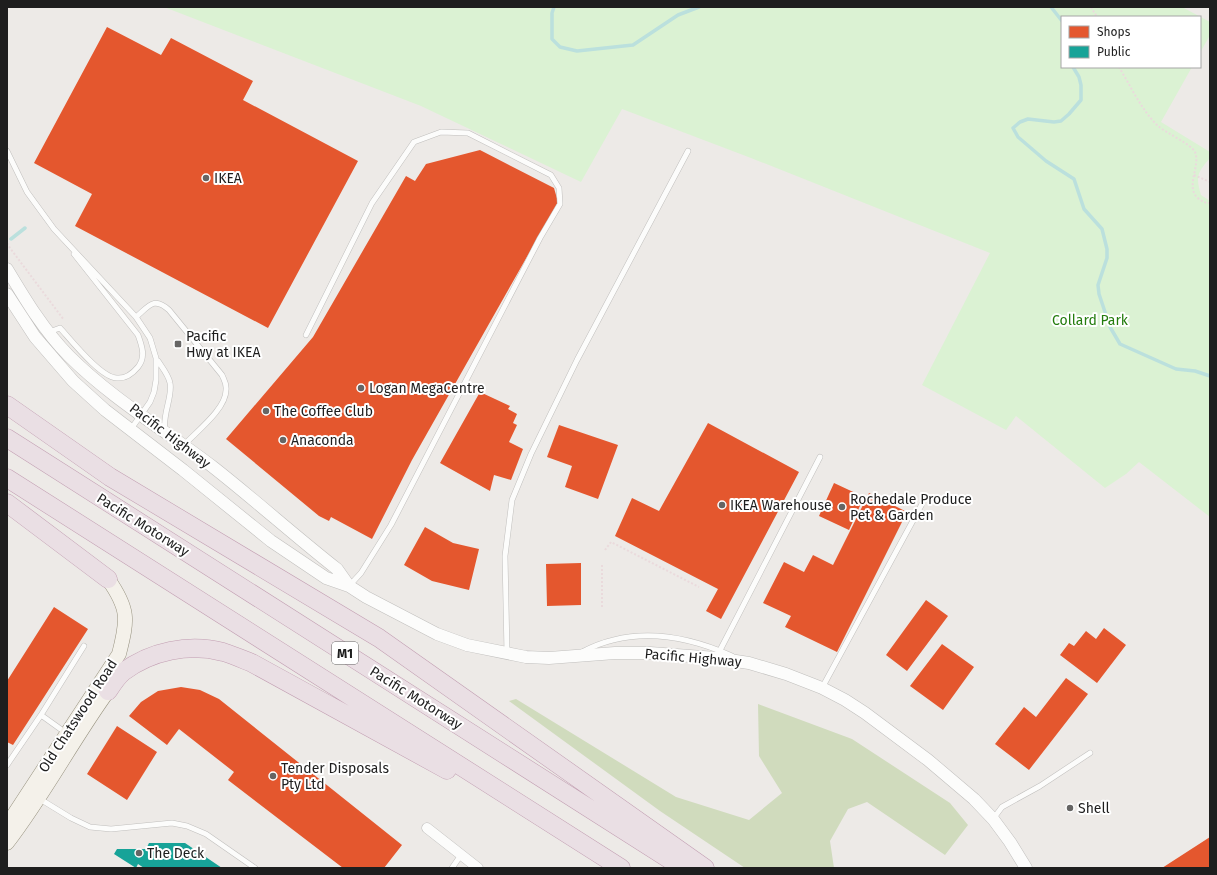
<svg xmlns="http://www.w3.org/2000/svg" width="1217" height="875" viewBox="0 0 1217 875" font-family="'Fira Sans',sans-serif">
<rect width="100%" height="100%" fill="#edeae7"/>
<!-- forest -->
<path fill="#d0dbbd" d="M516 699 676 797 749 820 782 793 759 756 758 704 852 739 950 803 968 825 945 855 867 802 848 809 830 841 834 868H745L660 811 509 701Z"/>
<!-- park -->
<path fill="#dbf2d3" d="M164 7H1182L1210 22V35L1200 53V17H1062V67H1192L1161 122 1210 152V158C1198 172 1195 176 1201 195L1210 201V517L1139 462 1126 474 1105 488 1016 416 1006 430 922 385 990 253 751 158 622 109 581 182 421 106Z"/>
<!-- shops -->
<path fill="#e4572e" d="M107 27 161 55 171 38 253 81 243 100 358 161 268 328 75 226 92 194 34 163Z
M480 150 554 188 558 202 412 460 372 539 331 517 329 521 319 516 226 439 313 337 406 176 415 181 426 164Z
M480 392 510 406 508 409 517 414 513 423 517 425 509 442 523 449 511 480 494 475 490 491 440 463Z
M708 423 799 472 721 619 706 611 718 589 615 536 632 498 659 511Z
M559 425 618 445 598 499 565 487 572 466 547 457Z
M834 483 864 497 849 530 819 516Z
M869 493 907 512 837 652 785 627 791 616 763 603 784 562 804 572 813 555 833 565Z
M425 527 453 543 479 549 469 590 432 581 404 565Z
M581 563V605L547 606 546 564Z
M926 600 948 616 907 671 886 655Z
M54 607 88 629 13 745 7 742V681Z
M1104 628 1126 645 1097 683 1060 655 1069 643 1074 646 1086 631 1096 639Z
M942 644 974 667 943 710 910 686Z
M1066 678 1088 694 1029 770 995 744 1024 707 1036 717Z
M181 687 200 690 219 699 402 845 384 868H343L228 780 234 772 179 729 167 745 129 716 141 702 158 691Z
M117 726 157 752 127 800 87 774Z
M1210 837V868H1162Z"/>
<!-- public -->
<path fill="#17a398" d="M149 843H185L222 868H144L138 864 136 868 114 854 117 849H146Z"/>
<g fill="none" stroke-linecap="round" stroke-linejoin="round">
<!-- stream -->
<path stroke="#bbe0dd" stroke-width="3.5" d="M554 7 552 13V39L560 47 577 51 633 45 678 15 699 7
M1051 7 1062 21
M1073 67 1079 77 1081 85V100L1069 114 1061 121 1054 122 1028 119 1020 122 1013 128 1018 137 1046 161 1074 179 1084 209 1102 229 1107 249V258L1098 285 1099 294 1110 327 1120 344 1176 369 1195 371 1210 376
M11 239 25 228"/>
<defs>
<path id="service" d="M7 151 27 192 54 229 136 317 150 338 156 358V380L154 392 150 402 131 429
M136 317C149 306 154 296 169 310L222 375C224 380 227 384 226 390 226 409 197 431 184 445
M49 332 60 328C71 340 101 378 117 378 126 379 133 373 138 367 146 357 142 346 138 335L74 254
M306 335 372 203 414 142 441 132 468 133 551 175 559 188 560 204 540 238 391 525 361 573 349 586
M158 361C162 367 169 376 170 383 173 396 162 415 165 431
M582 652C631 626 683 634 732 656
M507 653 505 556 512 500 531 454 577 360 688 151
M716 658 820 457
M822 688 922 504
M41 715 66 733
M7 765 41 715 84 646
M40 799 71 818 90 827 111 829 172 823 187 826 206 834 255 868
M993 819 1002 807 1040 786 1090 753
M452 868 461 855"/>
<path id="minor" d="M427 828 478 868"/>
<path id="tertiary" d="M7 269C25 299 44 331 69 356 111 398 166 431 213 467 255 500 295 536 337 569L349 586
M7 294 35 337 73 381 105 410 183 470 271 541 326 578 349 586 366 597 437 634 467 645 526 657 549 658 615 653H650L716 658 749 663 786 674 822 688 845 700 865 713 928 760 974 799 993 819 1010 842 1026 868"/>
<path id="secondary" d="M7 825 119 654C128 619 129 609 108 579
M7 843C44 795 72 741 108 691"/>
<path id="motorway" d="M7 405 110 477 379 638 705 868
M7 438 683 868
M7 478 621 868
M7 503 108 579
M108 691C112 685 117 677 123 672 151 651 189 643 223 652 233 655 242 659 252 663L447 770"/>
</defs>
<!-- service casing -->
<use href="#service" stroke="#c0bfbd" stroke-width="6"/>
<!-- minor casing -->
<use href="#minor" stroke="#c0bfbd" stroke-width="11"/>
<!-- tertiary casing -->
<use href="#tertiary" stroke="#c0bfbd" stroke-width="13"/>
<!-- secondary casing -->
<use href="#secondary" stroke="#97927f" stroke-width="15"/>
<!-- motorway casing -->
<use href="#motorway" stroke="#c29eb2" stroke-width="19"/>
<!-- path -->
<path stroke="#eadadc" stroke-width="2" stroke-dasharray="2 2" stroke-linecap="butt" d="M1091 7 1097 17
M1119 67C1130 85 1142 111 1158 126 1166 133 1191 144 1195 152 1201 166 1184 188 1199 199 1203 202 1205 203 1210 203
M1194 175 1210 182
M7 243 10 248 64 320
M605 550 611 542 699 587
M602 607V564"/>
<!-- service -->
<use href="#service" stroke="#fcfcfb" stroke-width="5"/>
<!-- minor -->
<use href="#minor" stroke="#fcfcfb" stroke-width="10"/>
<!-- tertiary -->
<use href="#tertiary" stroke="#fcfcfb" stroke-width="12"/>
<!-- secondary -->
<use href="#secondary" stroke="#f4f1ea" stroke-width="14"/>
<!-- motorway -->
<use href="#motorway" stroke="#eadfe4" stroke-width="18"/>
</g>
<!-- markers -->
<g fill="#666564" stroke="#fff" stroke-width="1.5">
<circle cx="206" cy="178" r="4"/>
<rect x="174" y="340" width="8" height="8" rx="2"/>
<circle cx="361" cy="388" r="4"/>
<circle cx="266" cy="411" r="4"/>
<circle cx="283" cy="440" r="4"/>
<circle cx="722" cy="505" r="4"/>
<circle cx="842" cy="507" r="4"/>
<circle cx="273" cy="776" r="4"/>
<circle cx="1070" cy="808" r="4"/>
<circle cx="139" cy="853" r="4"/>
</g>
<g text-anchor="middle" dominant-baseline="central" stroke-width="4" stroke-linejoin="round" paint-order="stroke">
<!-- shield labels -->
<rect fill="#fff" stroke="#626262" stroke-width="1" x="332" y="642" width="26" height="22" rx="3"/>
<g font-size="13" font-weight="bold" fill="#1e1e1e">
<text x="345" y="653">M1</text>
</g>
<!-- poi labels -->
<g font-size="14" fill="#1e1e1e" stroke="#fff" text-anchor="start">
<text x="214" y="178">IKEA</text>
<text x="186" y="336">Pacific<tspan x="186" dy="16">Hwy at IKEA</tspan></text>
<text x="369" y="388">Logan MegaCentre</text>
<text x="274" y="411">The Coffee Club</text>
<text x="291" y="440">Anaconda</text>
<text x="850" y="499">Rochedale Produce<tspan x="850" dy="16">Pet &amp; Garden</tspan></text>
<text x="730" y="505">IKEA Warehouse</text>
<text x="281" y="768">Tender Disposals<tspan x="281" dy="16">Pty Ltd</tspan></text>
<text x="1078" y="808">Shell</text>
<text x="147" y="853">The Deck</text>
</g>
<!-- park labels -->
<g font-size="14" fill="#237c0d" stroke="#fff">
<text x="1090" y="320">Collard Park</text>
</g>
<!-- street labels -->
<g font-size="14" fill="#1e1e1e" stroke="#fff">
<text transform="translate(170 436) rotate(37)">Pacific Highway</text>
<text transform="translate(143 525) rotate(32)">Pacific Motorway</text>
<text transform="translate(693 658) rotate(5)">Pacific Highway</text>
<text transform="translate(416 698) rotate(32)">Pacific Motorway</text>
<text transform="translate(78 716) rotate(-57)">Old Chatswood Road</text>
</g>
</g>
<!-- border -->
<rect width="1217" height="875" fill="none" stroke="#1e1e1e" stroke-width="16"/>
<!-- legend -->
<rect x="1061" y="16" width="140" height="52" fill="#ffffff" stroke="#a5a5a5"/>
<rect x="1069" y="26" width="20" height="12" fill="#e4572e" stroke="#a5a5a5"/>
<text x="1097" y="36" font-size="12" fill="#1e1e1e">Shops</text>
<rect x="1069" y="46" width="20" height="12" fill="#17a398" stroke="#a5a5a5"/>
<text x="1097" y="56" font-size="12" fill="#1e1e1e">Public</text>
</svg>
